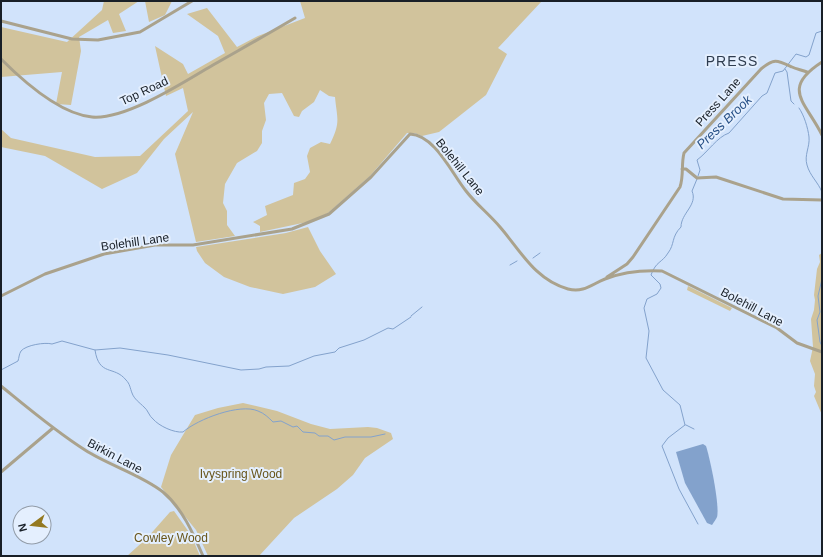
<svg xmlns="http://www.w3.org/2000/svg" width="823" height="557" viewBox="0 0 823 557" font-family="Arial,sans-serif">
<rect width="100%" height="100%" fill="#d1e3fb"/>
<!-- green -->
<path fill="#d1c39c" d="M104 1H139L119 14 126 31 113 33 108 20 79 37 81 51 71 105 56 104 62 72 1 77V27L67 42 102 10Z
M145 1H172L165 15 149 22Z
M300 1H542L498 48 507 54 486 95 439 132 422 136 415 133H407L370 176 328 213 312 221 260 232V226L253 222 267 215 265 206 293 195 294 183 305 179 310 172 307 156 310 148 321 142 330 144C341 122 337 119 335 97L329 96 320 90 314 102 302 111 299 117 294 116 282 93 269 94 264 103 266 120 262 131V143L257 151 237 163 225 184 223 203 227 211V225L235 236 196 242 175 154 193 112 164 139 137 173 102 189 45 156 1 147V129L11 138 95 157 140 156 188 111 183 88 166 96 155 46 183 64 188 74 225 53 218 36 187 14 207 8 237 47 258 36 305 18Z
M308 227 320 251 336 274 315 287 283 294 250 287 224 277 205 263 197 251 196 247 286 233Z
M822 253V415L814 396 816 392 814 386 815 374 810 361 813 347 811 319 814 310 815 300 814 295 817 269 820 262 819 255Z
M688 286 732 308 730 311 687 290Z
M243 403 277 411 311 424 330 429 368 427 377 428 391 433 393 439 365 458 353 475 337 489 294 518 259 556H208L196 530 161 487 171 455 195 415 218 408Z
M174 511 191 535 200 556H127L147 538 170 512Z"/>
<!-- water -->
<path fill="#83a2cc" d="M703 444 706 446C710 458 720 506 717 517 716 519 714 522 712 525L707 523 685 483 676 452Z"/>
<g fill="none" stroke-linecap="round" stroke-linejoin="round">
<!-- stream -->
<path stroke="#83a2cc" stroke-width="1" d="M785 69 787 72 791 101 794 104
M799 108C804 115 808 128 809 137 810 147 804 155 807 165 810 176 818 182 822 192
M698 176 700 170 697 160C708 152 717 137 729 133L762 96 767 93 775 73 783 71 796 54 806 57 809 55 816 33 822 31
M533 258 540 253
M510 265 517 261
M822 272V275
M822 279 818 296 820 312 817 320 820 342 822 346
M411 316 422 307
M95 350C99 377 114 365 126 380 130 384 130 388 132 393 134 399 140 403 144 407 148 410 149 416 153 419 159 426 174 433 183 432 198 419 240 403 258 411 264 413 269 418 273 422L281 421 293 427 297 426 303 432 315 433 319 436H328L334 440 345 437H371L385 434
M1 370 18 361C19 358 19 354 21 351 26 345 45 342 52 344L62 341 95 350 120 348 168 355 241 370 259 369 266 367 289 366 314 356 335 352 339 348 364 340 388 328 393 329 411 317
M685 425 680 405 663 390 646 358 649 331 644 308 647 299 657 294 661 288 660 284 651 275C656 261 662 263 668 253 675 244 671 237 681 227 681 213 698 205 692 191L697 179
M685 425 668 438 662 446 679 489 698 524
M686 425 694 429"/>
<!-- minor -->
<path stroke="#aaa28c" stroke-width="3" d="M1 21 72 39 98 40 140 32 192 1
M1 59C23 81 60 114 92 117 126 120 184 82 213 65 241 49 268 34 295 18
M822 62C780 89 806 102 822 135
M682 169H686L697 178 716 177 783 199 822 200
M607 277 627 264 633 257 680 187C684 175 681 165 684 153L761 69C774 58 777 60 792 67 796 69 802 70 807 72
M1 296 45 274 104 254 155 245H193L292 229 329 214 371 177 410 134C435 135 452 174 466 191 476 204 489 214 500 227 520 250 535 280 568 289 584 293 592 284 605 279 623 272 643 270 662 271L777 328 797 343 822 352
M1 386C28 408 55 431 85 450 108 465 142 475 163 492 182 508 193 533 203 556
M1 472 53 428"/>
</g>
<g text-anchor="middle" dominant-baseline="central" stroke-width="4" stroke-linejoin="round" paint-order="stroke">
<!-- street labels -->
<g font-size="12" fill="#181f27" stroke="#e4effe">
<text transform="translate(144 91) rotate(-25)">Top Road</text>
<text transform="translate(718 102) rotate(-48)">Press Lane</text>
<text transform="translate(460 167) rotate(51)">Bolehill Lane</text>
<text transform="translate(135 242) rotate(-8)">Bolehill Lane</text>
<text transform="translate(752 307) rotate(28)">Bolehill Lane</text>
<text transform="translate(115 456) rotate(28)">Birkin Lane</text>
</g>
<!-- park labels -->
<g font-size="12" fill="#68551a" stroke="#e4effe">
<text x="241" y="474">Ivyspring Wood</text>
<text x="171" y="538">Cowley Wood</text>
</g>
<!-- water labels -->
<g font-size="13" font-style="italic" fill="#275086" stroke="#e4effe">
<text transform="translate(724 122) rotate(-44)">Press Brook</text>
</g>
<!-- quarter labels -->
<g font-size="14" letter-spacing="1" fill="#2e3c4f" stroke="#e4effe">
<text x="732" y="61">PRESS</text>
</g>
</g>
<!-- border -->
<rect width="823" height="557" fill="none" stroke="#181f27" stroke-width="4"/>
<!-- north arrow -->
<g transform="translate(32 525) rotate(255)"><circle r="19" fill="#e4effe" stroke="#929ca8"/>
<path d="M0-3L7 15L0 10L-7 15Z" fill="#947920"/>
<text y="-6" font-size="11" font-weight="bold" text-anchor="middle" fill="#181f27">N</text>
</g>
</svg>
